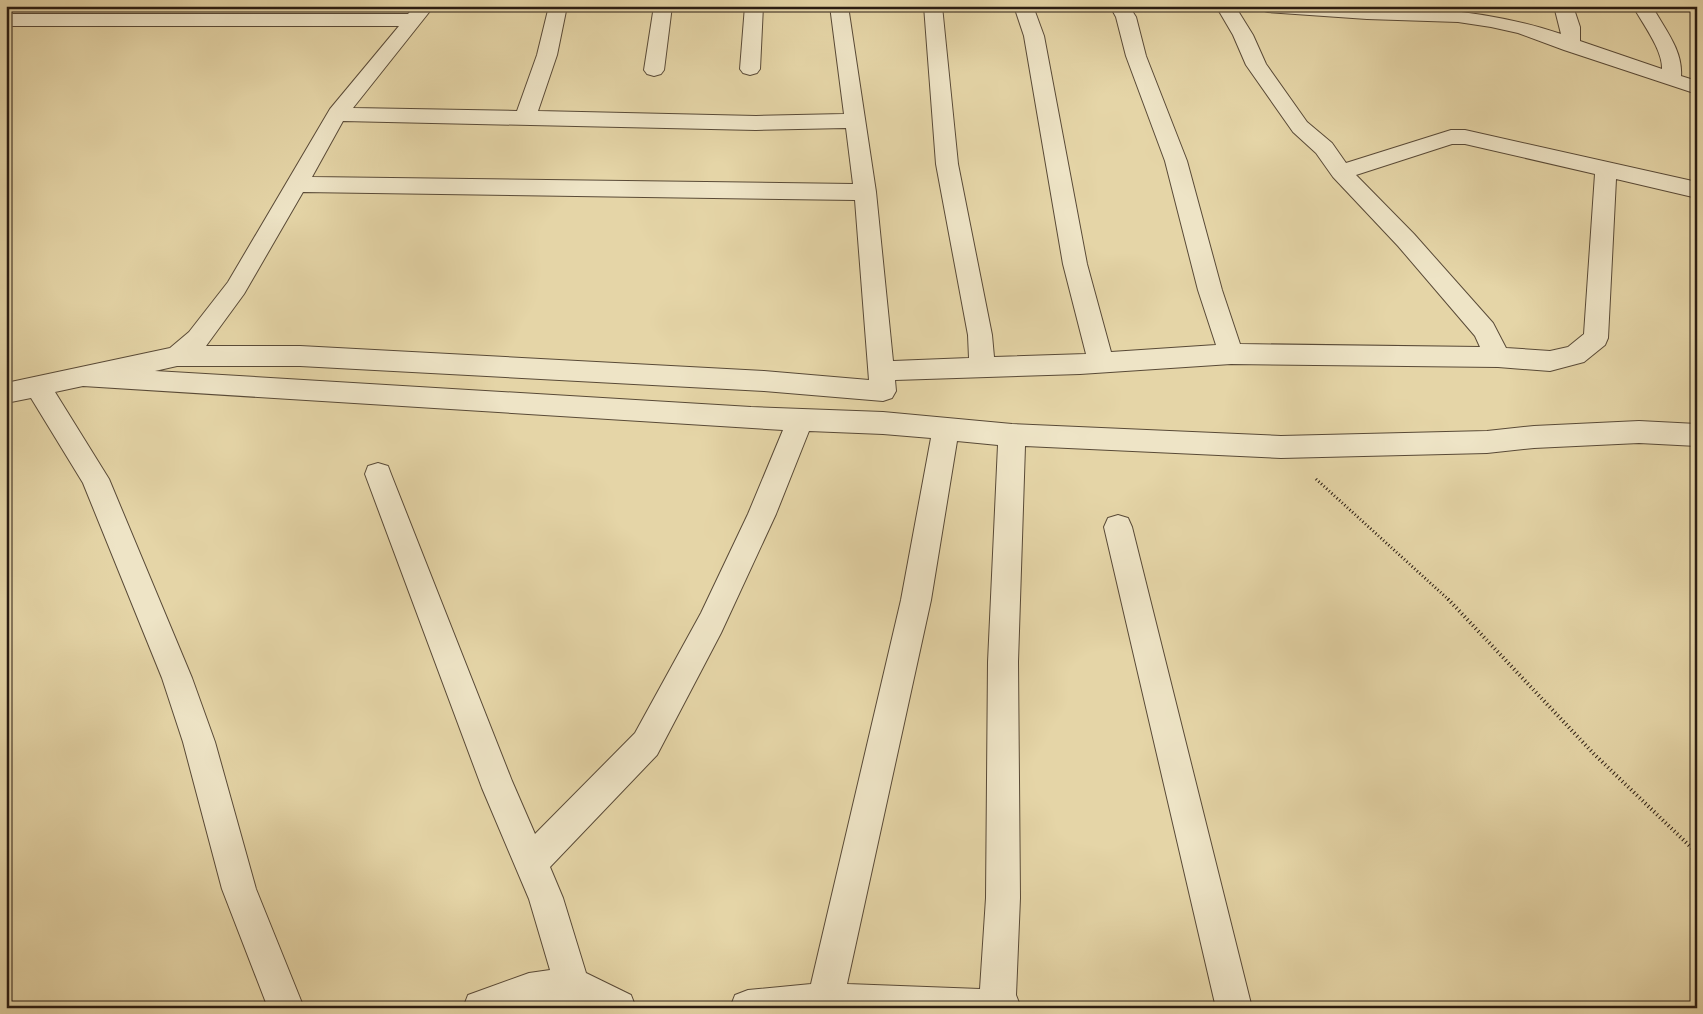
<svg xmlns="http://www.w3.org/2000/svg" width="1703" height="1014" viewBox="0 0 1703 1014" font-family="'IM FELL French Canon',serif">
<rect width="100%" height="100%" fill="#e5d5a7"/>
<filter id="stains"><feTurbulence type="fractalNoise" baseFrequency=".004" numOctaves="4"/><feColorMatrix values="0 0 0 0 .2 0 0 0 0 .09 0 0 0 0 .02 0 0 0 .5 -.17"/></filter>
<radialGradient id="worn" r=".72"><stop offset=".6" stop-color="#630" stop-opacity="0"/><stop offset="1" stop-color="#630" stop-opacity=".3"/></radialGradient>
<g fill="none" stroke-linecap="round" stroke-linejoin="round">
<defs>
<path id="minor" d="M415 6H434L353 108 517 111 537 55 549 6H567L557 55 538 111 756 116 844 114 830 6H848L876 192 893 361 969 358 968 335 936 164 924 6H942L958 164 992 335 994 357 1086 354 1063 264 1024 36 1014 6H1033L1044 36 1087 264 1111 352 1216 345 1198 290 1165 161 1126 56 1116 17 1110 6H1129L1136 17 1146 56 1187 161 1222 290 1240 344 1480 347 1475 336 1398 246 1333 177 1316 153 1293 132 1246 65 1233 35 1216 6H1235L1253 35 1266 64 1307 122 1332 143 1346 163 1451 130H1465L1697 182V198L1616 179 1608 338 1605 345 1584 362 1550 371 1498 367 1231 364 1080 374 895 380 896 391 892 398 883 401 764 391 300 366H177L155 371 751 407 883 412 1012 424 1281 436 1487 431 1534 426 1639 421 1697 424V446L1639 443 1534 448 1487 453 1281 458 1025 446 1018 662 1020 898 1016 995 1021 1008H730L735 995 748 990 811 984 901 600 931 438 883 434 809 431 776 514 721 633 657 755 550 867 563 898 586 973 631 995 636 1008H579L570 1003 537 1008H463L468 995 529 973 550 970 529 899 482 788 365 474 368 466 378 463 388 466 391 474 512 781 535 834 635 733 701 613 748 514 783 430 83 386 55 392 109 479 192 678 215 742 256 889 304 1008H268L222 889 183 742 162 678 83 483 31 398 6 403V383L170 348 189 332 228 282 330 109 399 26H6V14H408ZM343 121 756 130 846 128 853 184 312 177ZM1452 144H1465L1595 174 1584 334 1568 347 1550 351 1506 348 1493 323 1414 234 1356 175ZM303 192 855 200 869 380 764 371 300 346H206L244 294ZM957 441 998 445 988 662 986 898 980 989 847 984 931 600Z
M654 6H672L664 70 661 74 654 76 647 74 644 70Z
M745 6H763L760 69 757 73 750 75 743 73 740 69Z
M1259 6C1361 6 1463 1 1561 34L1554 6H1573L1580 27V41L1662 69C1663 50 1642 23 1633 6H1652C1664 28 1683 50 1681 76L1697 81V94L1564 50 1518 33 1491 27 1458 22 1367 19 1268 12 1261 10Z
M1118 515 1128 518 1132 527 1252 1008H1216L1104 527 1108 518Z"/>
</defs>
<!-- minor casing -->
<use href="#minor" stroke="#594a37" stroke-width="2"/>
<!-- path-far1 -->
<path stroke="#2a1c12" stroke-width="3" stroke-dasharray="1 2.5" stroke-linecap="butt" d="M1316 479 1449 600"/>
<!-- path -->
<path stroke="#2a1c12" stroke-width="4" stroke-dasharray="1 3" stroke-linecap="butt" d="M1448 599 1594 754 1697 853"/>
<!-- minor -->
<use href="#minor" fill="#eee4c6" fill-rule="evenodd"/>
</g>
<!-- margin -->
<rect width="1703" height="1014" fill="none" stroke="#e5d5a7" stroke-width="25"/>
<rect x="8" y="8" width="1688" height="999" fill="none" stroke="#2a1c12" stroke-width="2.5"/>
<rect x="12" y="12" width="1678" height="989" fill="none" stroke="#2a1c12"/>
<rect width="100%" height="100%" filter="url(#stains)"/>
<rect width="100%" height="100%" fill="url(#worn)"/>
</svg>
